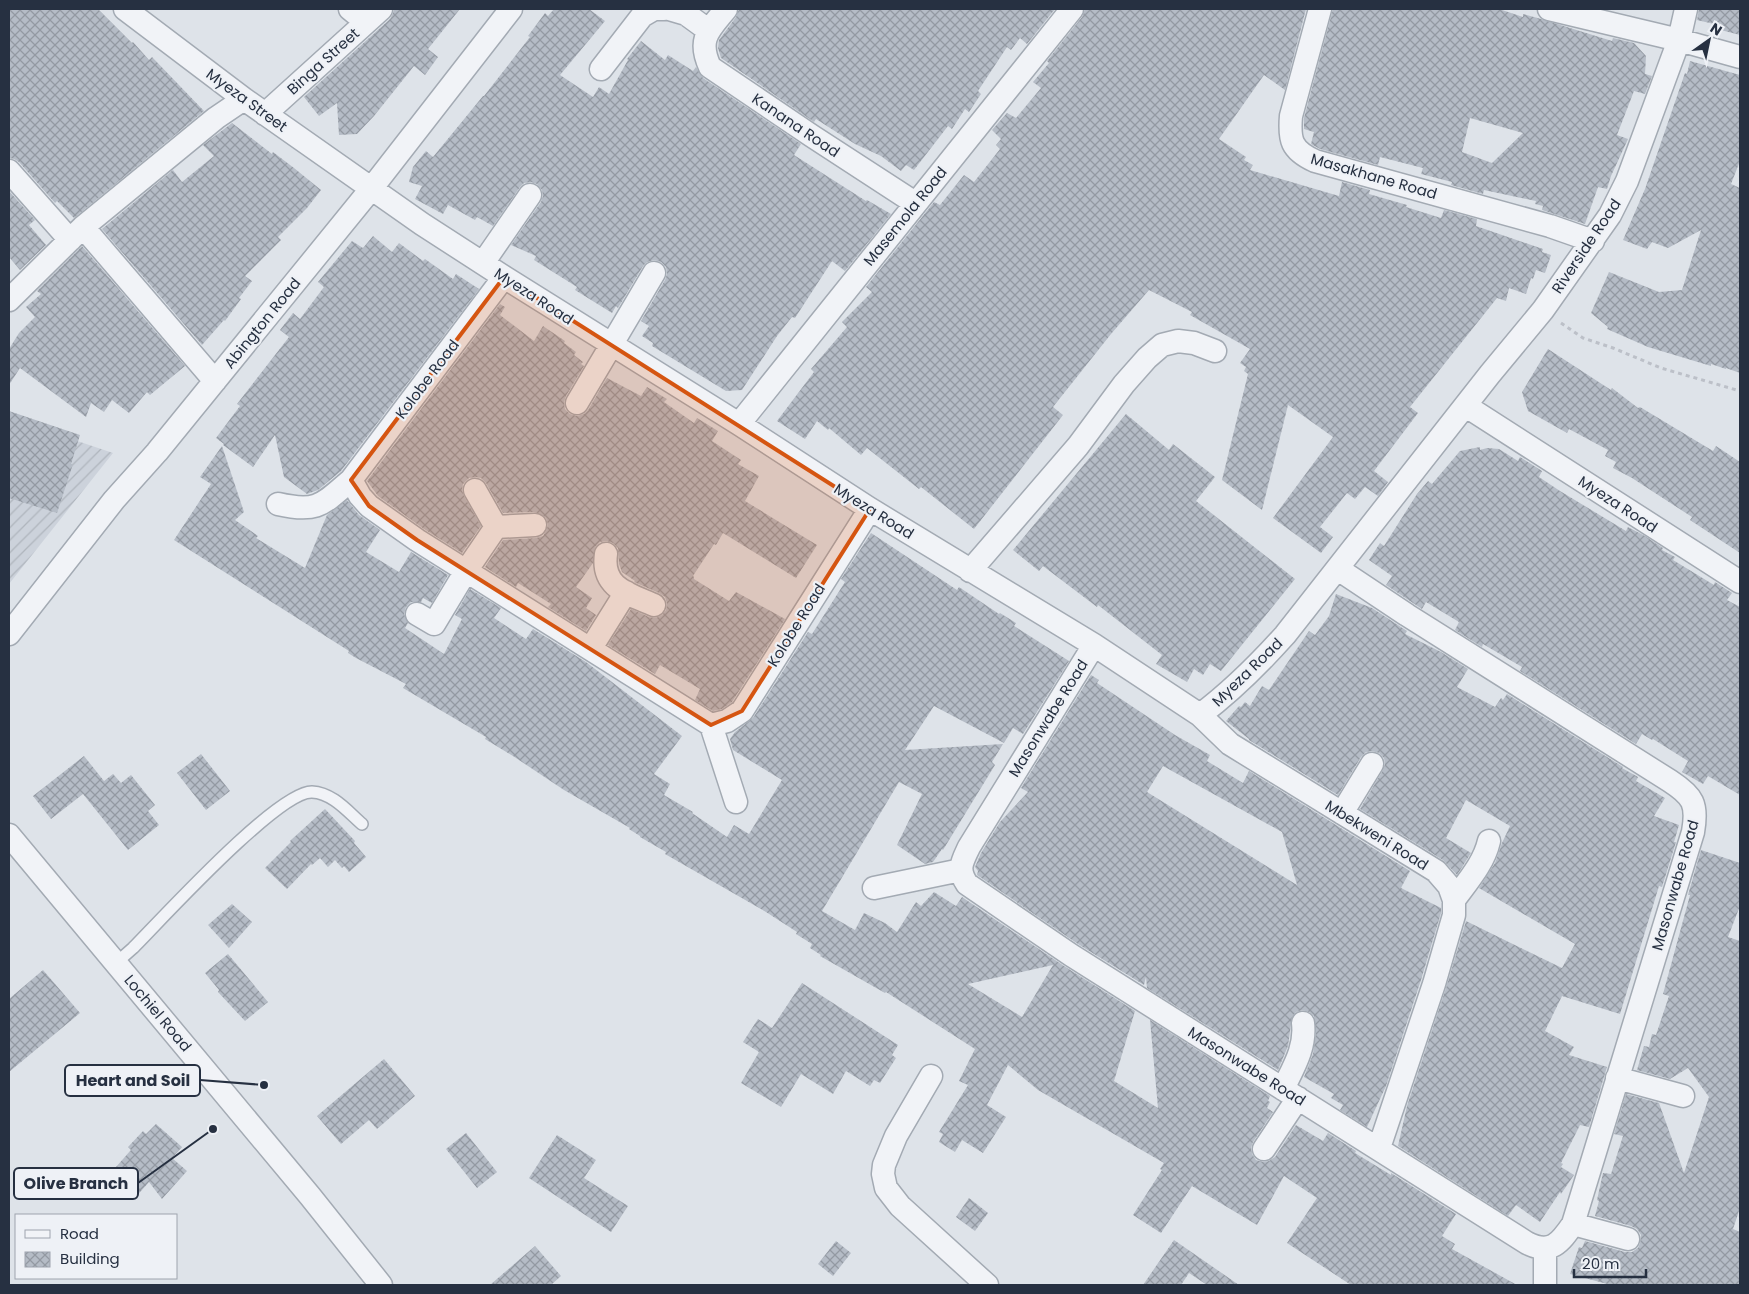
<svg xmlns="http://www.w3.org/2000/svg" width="1749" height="1294" viewBox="0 0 1749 1294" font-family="Poppins,sans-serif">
<defs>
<pattern id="industrial-furrows" width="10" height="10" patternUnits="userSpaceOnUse" patternTransform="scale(1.25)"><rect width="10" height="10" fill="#ccd2db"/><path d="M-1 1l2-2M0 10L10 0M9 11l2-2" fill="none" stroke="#afb5bd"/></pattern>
<pattern id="building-cross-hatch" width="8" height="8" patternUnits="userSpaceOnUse" patternTransform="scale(1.25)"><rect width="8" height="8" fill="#b5bcc6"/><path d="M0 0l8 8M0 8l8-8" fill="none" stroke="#9399a2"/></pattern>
</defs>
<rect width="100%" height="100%" fill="#dee3e9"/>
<!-- industrial -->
<path fill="url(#industrial-furrows)" d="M9 418 113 453 9 584Z"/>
<!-- building -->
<path fill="url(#building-cross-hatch)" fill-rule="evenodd" d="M9 9H98L132 43 133 42 149 60 152 57 204 111 74 218 57 201 55 203 19 162 14 159 9 158Z
M394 9H460L428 49 438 57 425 75 414 66 374 116 357 134 339 135 337 103 319 116 304 97 390 19 393 13Z
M554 9H589L605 21 560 75 593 97 599 87 609 94 628 60 627 59 641 41 665 60 668 55 693 71 696 67 703 78 801 144 794 155 866 201 867 200 891 214 845 271 832 261 795 318 792 317 777 336 742 390 726 391 652 346 653 343 642 336 649 326 641 321 665 280 667 274 666 267 661 262 654 260 647 262 643 266 618 308 616 306 612 313 575 290 577 287 534 260 536 256 511 245 541 202 543 196 542 190 537 184 531 182 524 183 520 187 493 226 477 217 475 220 448 205 443 214 415 199 422 186 409 182 413 167 426 151 433 157 483 96H484L530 37 528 36 545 13 548 16Z
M739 9H1055L1027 44 1020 38 1011 50 1007 47 978 91 981 94 969 112 965 109 952 129 948 126 914 170 906 165 901 171 881 156 855 144 816 119 814 122 721 58 718 48 719 40 736 17Z
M1085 9H1306L1285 90 1264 75 1219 139 1246 157 1244 160 1253 165 1250 170 1339 196 1342 182 1370 190 1369 194 1407 205 1406 207 1441 218 1444 210 1477 219 1476 226 1543 249 1542 252 1551 255 1545 273 1536 270 1533 279 1531 278 1526 294 1509 288 1506 301 1497 298 1410 407 1418 413 1374 471 1388 482 1378 496 1365 487 1355 499 1347 493 1320 527 1333 537 1321 553 1273 518 1333 437 1288 405 1262 510 1222 480 1248 374 1244 371 1246 367 1240 363 1250 349 1190 315 1192 312 1149 290 1111 334 1053 407 1063 415 974 529 921 487 919 489 867 448 861 455 829 428 828 430 817 421 805 439 777 421 814 372 811 369 847 327 842 322 872 292 866 287 934 202 940 205 964 175 974 182 1000 149 996 145 1001 139 992 130 1007 113 1016 118 1041 88 1033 82 1049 63 1047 61 1082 17Z
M1333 9H1499L1523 17V14L1541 19 1612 41 1613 38 1634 43 1646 56 1645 74 1652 76 1645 94 1634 91 1617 135 1628 139 1611 176 1607 189 1598 187 1585 224 1542 210 1543 206 1535 204 1536 201 1484 190 1483 194 1451 185 1452 182 1421 174 1423 168 1380 157 1378 165 1320 149 1311 144 1314 132 1304 129V118ZM1470 118 1523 133 1492 163 1462 152Z
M1699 9H1740V35L1717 29 1718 25 1697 20Z
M1690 61 1740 75V161L1731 184 1740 188V373L1726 368V369L1711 364V366L1648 347 1607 329 1608 327 1591 313 1609 272 1659 292 1682 290 1701 230 1668 248 1652 242 1647 249 1623 240 1645 189 1685 73 1687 74Z
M232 123 272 154 273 152 294 168 321 190 307 208 278 237 281 240 245 276 252 281 239 298 241 299 225 321 224 320 202 345 102 229 173 170 182 182 214 156 203 145Z
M9 191 35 220 29 225 46 245 20 270 9 257Z
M373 236 392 252 399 243 423 261 425 259 453 279 456 274 479 289 341 471 318 490 307 494 284 477 275 435 253 467 223 445 224 444 216 438 240 406 237 404 289 337 280 330 293 313 300 319 324 287 318 282 352 241 363 248Z
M82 246 185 366 150 395 147 392 129 413 112 400 104 412 91 403 86 417 20 368 9 385V349L19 333 35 317 26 307 41 294 37 291Z
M500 304 505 307 500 315 534 341 543 326 565 341 564 343 576 352 574 355 583 362 581 364 584 366 566 396 564 402 565 409 570 414 577 416 584 414 588 410 607 378 641 396 647 387 667 399 664 402 694 423 697 418 718 431 712 441 741 460 738 464 759 476 745 501 817 545 796 578 723 533 716 545 714 544 693 576 694 577V579L729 601 736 592 785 619 732 702 722 709 713 711 695 700 700 689 660 665 655 674 608 645 631 609 649 617 656 618 662 615 666 610 667 604 665 597 659 593 634 582 635 581 622 572 619 564 618 548 613 543 606 541 600 542 595 547 593 563 576 587 592 598 586 608 596 615 586 631 548 607 551 604 518 583 516 587 485 567 503 540 536 538 543 536 546 531 548 525 546 518 541 514 534 512 503 513 486 483 481 478 476 477 469 478 463 484 462 490 464 496 481 526 462 553 424 529 378 496 367 481Z
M1548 349 1611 390 1612 388 1638 408 1640 407 1713 451 1716 446 1740 462V553L1690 520 1692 517 1632 478 1613 468 1616 462 1605 456 1608 450 1569 429 1567 433 1528 411 1522 392Z
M9 411 80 435 71 464H73L57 513 9 498Z
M1126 414 1169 450 1173 444 1215 477 1196 501 1295 579 1221 671 1210 664 1203 675 1194 669 1187 682 1156 664 1162 655 1098 605 1097 607 1043 566 1039 571 1013 550Z
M222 446 244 512 235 520 258 536 256 538 305 568 327 515 347 500 359 515 380 530 366 552 399 572 411 552 448 575 432 603 423 598 421 602H411L406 607 404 614 408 623 405 628 444 654 462 619 455 615 470 589 501 608 494 618 526 639 533 629 586 662 682 736 654 774 670 784 664 795 693 812 692 813 727 837 734 825 749 834 782 780 733 750 730 739 735 732 753 718 808 632 812 634 845 582 841 579 871 533 957 590 959 587 999 614 1000 613 1016 623 1014 626 1069 661 1023 734 1013 728 1004 743 934 706 905 750 1003 744 992 762 995 765 943 850 942 849 933 862 925 864 897 845 922 794 899 782 822 911 855 930 864 913 885 923 897 932 916 902 921 906 934 892 956 906 962 897 1064 966 1135 1011 1114 1081 1158 1108 1150 1020 1270 1096 1268 1101 1270 1102 1267 1108 1273 1112 1253 1142 1251 1148 1252 1154 1256 1160 1264 1162 1269 1161 1275 1157 1296 1125 1323 1141 1328 1133 1356 1151 1355 1153 1391 1175V1173L1456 1214 1442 1236 1455 1244 1452 1249 1517 1285H1351L1287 1243 1317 1198 1284 1176 1257 1225 1192 1186 1161 1233 1133 1215 1162 1170 1160 1169 1164 1163 1038 1090 1008 1065 987 1105 1006 1117 983 1153 962 1140 955 1152 939 1142 943 1134 939 1132 968 1085 959 1081 975 1049 886 992 885 993 820 956 821 955 810 948 812 944 796 934 797 932 766 912 665 854 666 852 640 837V836L629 829 630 828 564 790 513 756 485 739 486 737 403 688 406 684 356 658 348 653 349 651 174 540 211 484 200 477ZM1053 965 1022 1017 968 984Z
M1480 447V450L1487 448 1499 449 1518 461 1520 457 1542 471 1539 477 1560 491 1626 531 1628 527 1645 536 1663 548 1662 550 1675 557 1673 560 1714 585 1715 582 1732 593 1727 600 1740 607V795L1708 776 1703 784 1682 772 1688 761 1653 739 1652 740 1642 734 1636 744 1520 671 1522 667 1483 644 1482 647 1455 630 1459 622 1426 602 1422 609 1386 585 1392 576 1369 560 1380 543 1384 546 1417 494 1428 481 1432 484 1460 451Z
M1336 594 1372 608 1407 631 1405 634 1441 652 1468 669 1457 687 1495 707 1501 698 1503 700 1507 694 1623 767 1622 768 1638 777 1636 781 1665 798 1654 816 1679 825 1674 842H1676L1662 887 1659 886 1620 1014 1562 996 1545 1031 1574 1047 1569 1055 1607 1067 1589 1127 1580 1125 1561 1163 1563 1164 1561 1167 1574 1175 1561 1194 1560 1192 1540 1222 1516 1205 1508 1216 1398 1146 1407 1106 1446 988 1466 921 1562 968 1575 944 1479 888 1495 863 1502 843 1510 826 1466 800 1446 838 1471 853 1457 875 1443 860 1360 809 1383 770 1385 764 1384 758 1379 753 1372 751 1366 752 1361 757 1338 795 1249 740V739L1226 721 1239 706 1241 707 1245 702 1250 706 1262 686 1269 690 1309 631 1315 635 1329 616Z
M1091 675 1099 680 1097 683 1175 735 1210 755 1207 761 1243 783 1249 771 1410 871 1401 888 1441 908V913L1421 980 1386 1086 1367 1127 1340 1110 1343 1105 1331 1098 1334 1094 1304 1077 1313 1054 1316 1033 1314 1016 1309 1012 1302 1010 1296 1012 1292 1017 1288 1046 1278 1070 1147 988 1146 977 1144 985 1078 944 977 875 978 871 975 867 981 853 1000 822 1028 792 1021 788ZM1163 766 1282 832 1297 885 1147 792Z
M201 754 230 791 206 810 177 773Z
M84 756 104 781 113 774 121 783 131 775 155 805 148 811 159 825 128 850 83 794 51 819 33 796Z
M325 809 355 841 354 843 366 857 349 872 344 866 342 868 335 860 328 867 320 858 312 865 311 864 287 889 265 868 291 842 290 841Z
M1701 850 1740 863V906L1728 937 1740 941V1208L1733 1229 1740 1232V1285H1611L1570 1274 1579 1247 1582 1248 1585 1241 1625 1252H1632L1638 1248 1640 1243 1641 1235 1637 1229 1631 1226 1595 1216 1599 1201 1597 1200 1603 1173 1611 1174 1623 1136 1614 1134 1626 1094 1659 1103 1684 1173 1709 1097 1688 1068 1670 1079 1637 1070 1644 1046 1649 1047 1652 1034 1656 1035 1669 996 1663 994 1690 895H1688Z
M232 904 252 922 229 948 208 925Z
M228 954 268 1002 245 1021 218 992 219 990 205 973Z
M43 970 80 1013 9 1072V999Z
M802 983 898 1045 892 1055 896 1058 880 1083 874 1080 870 1086 846 1071 833 1094 801 1074 781 1107 741 1083 759 1052 743 1042 758 1019 772 1028Z
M384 1059 415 1096 377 1129 369 1120 341 1144 317 1116Z
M156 1124 182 1147 172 1158 187 1171 162 1199 149 1182 134 1199 108 1176 131 1150 128 1147 143 1131 146 1134Z
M466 1133 497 1172 477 1188 446 1149Z
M557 1135 596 1160 584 1178 628 1206 611 1232 529 1178Z
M969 1198 988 1213 975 1231 956 1217Z
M1174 1240 1239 1285H1207L1189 1273 1181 1285H1143Z
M836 1241 851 1253 833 1276 818 1264Z
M535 1246 561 1276 551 1285H490Z"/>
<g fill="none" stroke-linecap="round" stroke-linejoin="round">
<defs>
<path id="service" d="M116 963 133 948C161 920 278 791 312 792 333 793 348 812 362 824"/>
<path id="minor" d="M125 9 244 99 422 224 504 277 739 424 870 509 1094 645 1200 715C1232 691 1258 665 1285 635L1490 374 1543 310 1610 215 1627 181 1679 40 1686 9
M350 9 366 22
M669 9 686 14 708 30
M726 9C709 30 697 39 710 67L812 136 915 203
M1320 9 1291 116C1289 140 1291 150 1315 161L1550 226 1593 241
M1549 9 1679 40 1740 57
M601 69 642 16 654 9H664
M265 114 381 9
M9 171 70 240
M83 227 215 381
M483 263 530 195
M504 277 351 480 360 496 369 506 417 540 711 725 727 721 742 711 870 509
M9 300 83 227 216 118 244 99
M577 403 654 273
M1466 406 1740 582
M739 424 1072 9
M475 490 496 527
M278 504C317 513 322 505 351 480
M496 527 535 525
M606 554C601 588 629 594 654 605
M970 571 1078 446 1124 384 1147 358 1162 345 1178 341 1194 343 1215 351
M417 614 434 624 466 571 496 527
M9 634 114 500 157 452 371 189 511 9
M1094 645 969 847C962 862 957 869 967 884L1071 955 1527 1243C1551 1255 1560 1243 1573 1224L1693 832C1698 804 1693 796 1670 781L1407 615 1338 569
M591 648 626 592
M1200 715 1230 744 1436 871 1449 886 1454 900V915L1434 984 1379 1148
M711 725 736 802
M1342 813 1372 764
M9 835 310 1196 381 1285
M874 888 961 870
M1454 900C1468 881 1484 863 1489 841
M931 1076 896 1136 884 1165 883 1174 886 1188 900 1206 987 1285
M1617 1078 1683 1096
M1283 1089C1293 1068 1306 1048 1303 1023
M1264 1149 1298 1098
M1573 1224 1628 1239
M1545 1285V1249"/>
</defs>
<!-- service casing -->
<use href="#service" stroke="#a3aab3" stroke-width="14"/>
<!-- minor casing -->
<use href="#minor" stroke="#a3aab3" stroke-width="25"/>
<!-- path -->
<path stroke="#bcc0c8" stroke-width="3" stroke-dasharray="4 4" stroke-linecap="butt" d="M1561 323 1583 338 1613 348 1661 368 1740 391"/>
<!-- service -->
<use href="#service" stroke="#f1f3f7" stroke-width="11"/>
<!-- minor -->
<use href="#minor" stroke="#f1f3f7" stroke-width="22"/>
</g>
<!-- marked area -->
<path fill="#d55511" fill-opacity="0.2" stroke="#d55511" stroke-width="4" stroke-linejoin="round" d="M504 277 870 509 742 711 711 725 417 540 369 506 351 480Z"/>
<g text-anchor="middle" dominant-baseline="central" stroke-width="4.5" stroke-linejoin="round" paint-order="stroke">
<!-- street labels -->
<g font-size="15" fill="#263041" stroke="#eef1f6">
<text transform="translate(323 61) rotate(-42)">Binga Street</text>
<text transform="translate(247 100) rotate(36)">Myeza Street</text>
<text transform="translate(796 125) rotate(34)">Kanana Road</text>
<text transform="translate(1374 176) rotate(16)">Masakhane Road</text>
<text transform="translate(905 216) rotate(-51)">Masemola Road</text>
<text transform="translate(1586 246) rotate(-56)">Riverside Road</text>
<text transform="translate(534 296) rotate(33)">Myeza Road</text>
<text transform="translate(262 323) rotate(-51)">Abington Road</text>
<text transform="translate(427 379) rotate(-53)">Kolobe Road</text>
<text transform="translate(1618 504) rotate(33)">Myeza Road</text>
<text transform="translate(874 511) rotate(32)">Myeza Road</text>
<text transform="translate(796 625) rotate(-58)">Kolobe Road</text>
<text transform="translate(1247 672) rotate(-44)">Myeza Road</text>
<text transform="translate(1048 718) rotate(-58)">Masonwabe Road</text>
<text transform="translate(1377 835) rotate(32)">Mbekweni Road</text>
<text transform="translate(1675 885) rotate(-74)">Masonwabe Road</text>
<text transform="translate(158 1013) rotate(50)">Lochiel Road</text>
<text transform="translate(1247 1066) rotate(32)">Masonwabe Road</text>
</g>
</g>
<!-- callouts -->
<path fill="none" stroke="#263041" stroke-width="2" d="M264 1085L200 1080M213 1129L138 1183"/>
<g fill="#263041" stroke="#eef1f6" stroke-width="2">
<circle cx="264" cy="1085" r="5"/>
<circle cx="213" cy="1129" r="5"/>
</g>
<g fill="#eef1f6" stroke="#263041" stroke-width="2">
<rect x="65" y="1065" width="135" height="31" rx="5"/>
<rect x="14" y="1168" width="124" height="31" rx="5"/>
</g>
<g font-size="16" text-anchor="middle" font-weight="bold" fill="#263041">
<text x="133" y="1086">Heart and Soil</text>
<text x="76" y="1189">Olive Branch</text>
</g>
<!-- border -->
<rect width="1749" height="1294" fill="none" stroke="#263041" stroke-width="20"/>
<!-- legend -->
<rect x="15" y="1214" width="162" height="65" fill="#eef1f6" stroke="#9ea4ae"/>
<rect x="25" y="1230" width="25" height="8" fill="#f1f3f7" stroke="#9ea4ae"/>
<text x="60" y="1239" font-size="15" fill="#263041">Road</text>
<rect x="25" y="1252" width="25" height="15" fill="url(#building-cross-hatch)" stroke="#9ea4ae"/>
<text x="60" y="1264" font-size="15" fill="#263041">Building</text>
<!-- north arrow -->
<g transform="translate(1709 40) rotate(33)" stroke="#eef1f6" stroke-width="4" paint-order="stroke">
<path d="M0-4L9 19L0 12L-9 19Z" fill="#263041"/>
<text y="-8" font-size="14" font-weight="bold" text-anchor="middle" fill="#263041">N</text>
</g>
<!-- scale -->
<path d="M1574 1269v8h72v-8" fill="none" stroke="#263041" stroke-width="2.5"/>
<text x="1582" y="1269" font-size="15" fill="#263041" stroke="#eef1f6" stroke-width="4" paint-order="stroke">20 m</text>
</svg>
